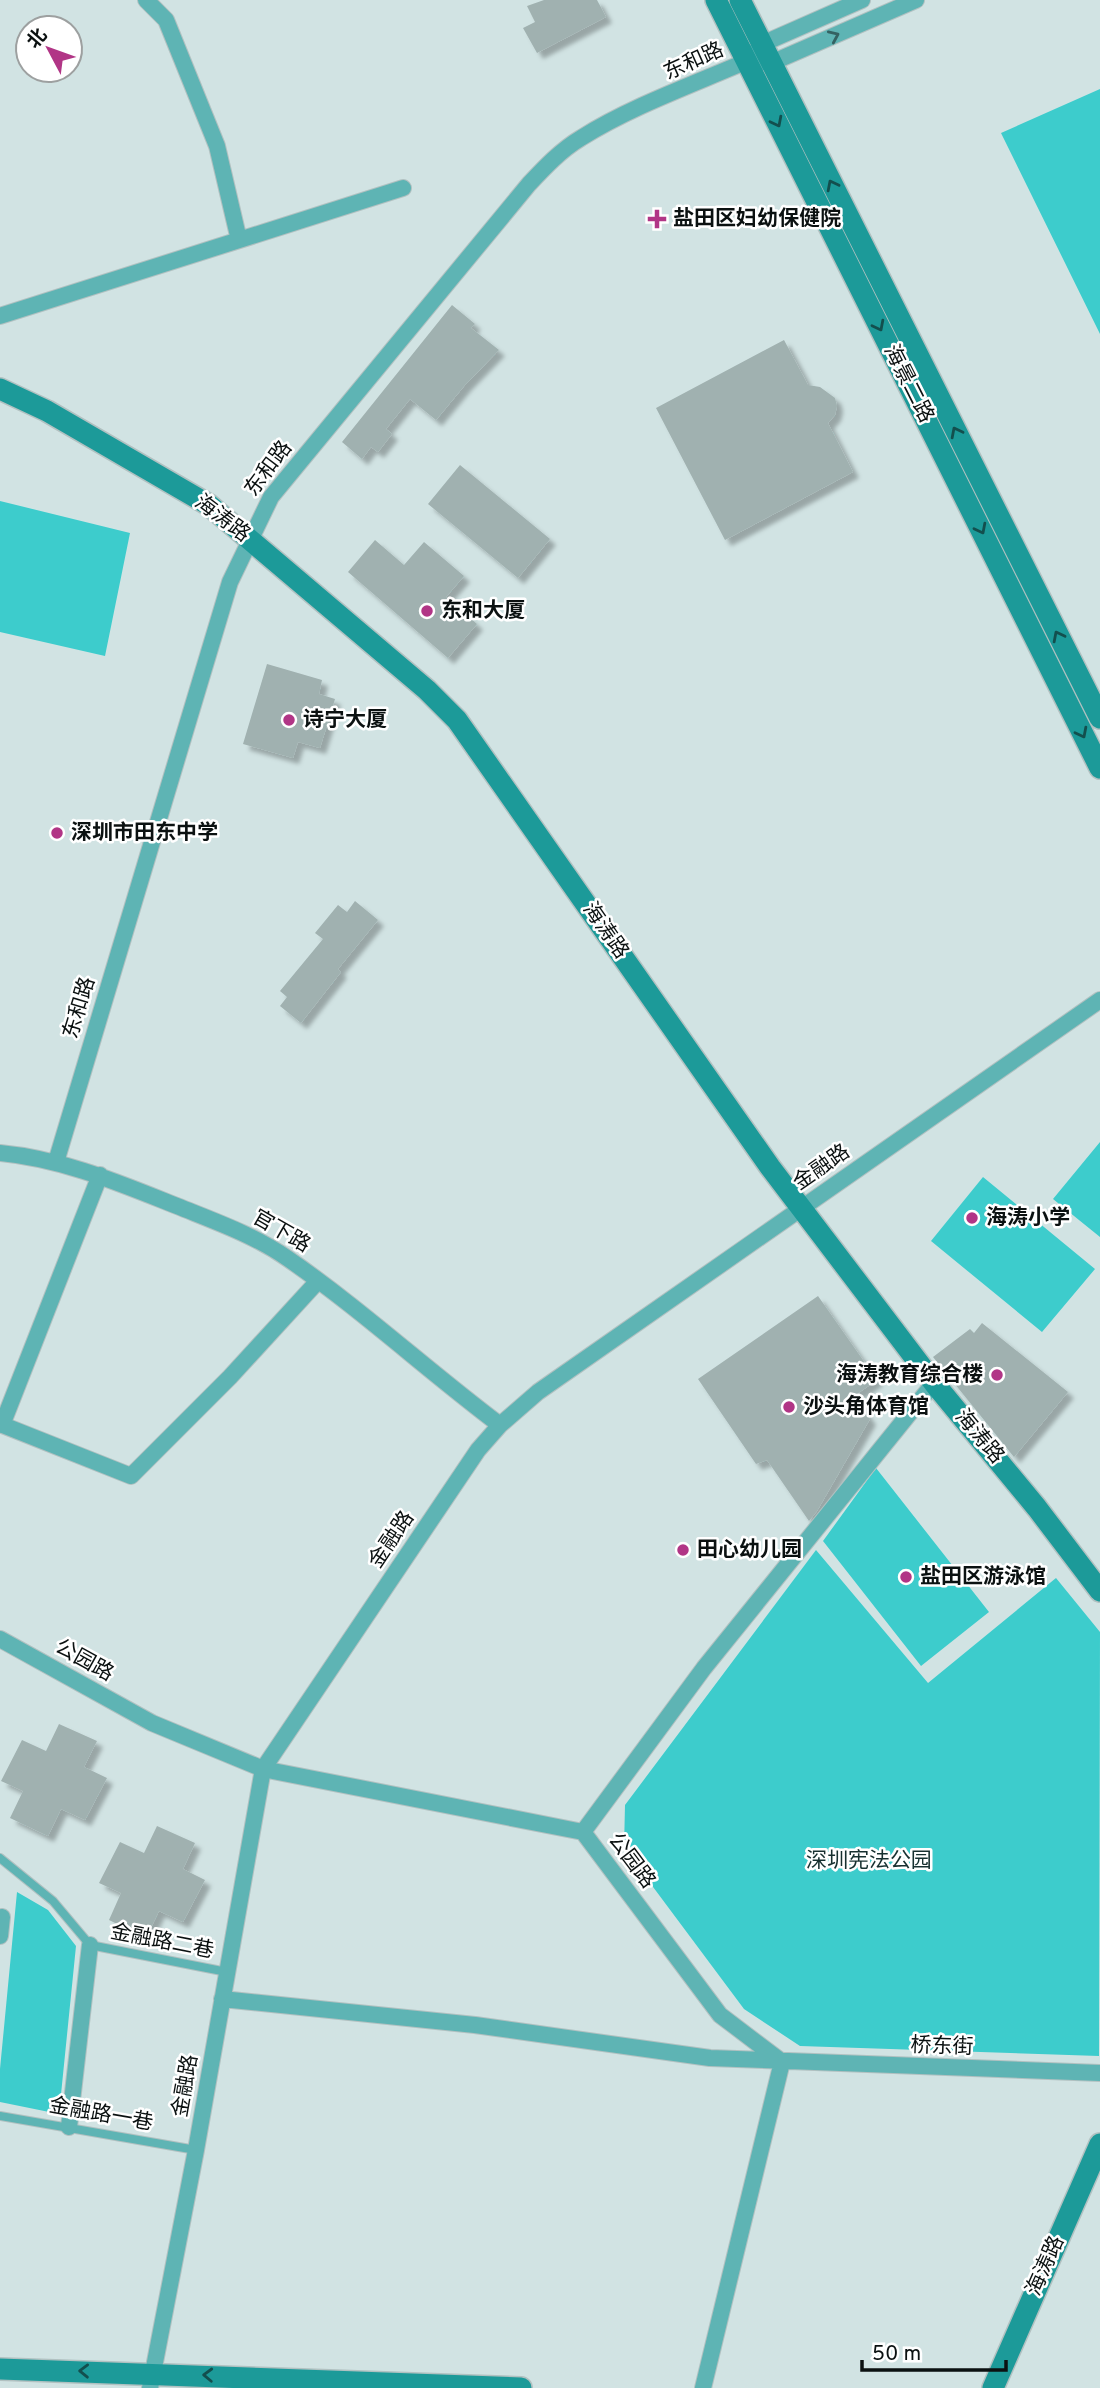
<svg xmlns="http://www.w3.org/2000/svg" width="1100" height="2388" viewBox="0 0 1100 2388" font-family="Overpass,'Noto Sans SC',sans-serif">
<defs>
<filter id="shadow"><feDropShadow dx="6" dy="6" stdDeviation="2" flood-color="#0004"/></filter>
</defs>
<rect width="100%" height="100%" fill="#d1e3e3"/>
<!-- green -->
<path fill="#3dcccc" d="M1100 89V334L1001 133Z
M0 501 130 533 105 656 0 632Z
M1100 1142V1237L1053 1199Z
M983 1177 1095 1269 1042 1332 931 1241Z
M876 1468 989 1612 921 1666 823 1541Z
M816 1550 928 1683 1056 1578 1100 1632 1099 2056 800 2046 744 2009 624 1848 625 1805Z
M17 1892 48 1910 76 1946 59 2114 0 2102V2069Z"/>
<!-- building -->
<path fill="#a0b1b0" filter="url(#shadow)" d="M544 0H597L606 17 537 53 523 28 535 22 527 6Z
M452 305 475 324 471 328 499 350 465 385 436 420 410 399 386 429 392 434 378 452 371 447 362 459 342 442Z
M784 340 808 385 820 387 835 398 837 406 835 415 828 423 853 472 725 540 656 408Z
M460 465 550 539 518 578 428 504Z
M375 540 404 565 424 542 464 576 446 597 477 624 448 658 348 572Z
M267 664 322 680 319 694 335 699 320 748 298 742 293 758 243 744Z
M355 901 378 920 338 969 341 972 301 1023 280 1006 287 997 280 991 323 939 315 933 338 905 347 912Z
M818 1296 877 1380 854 1396 870 1419 817 1511 809 1521 767 1460 756 1464 698 1379Z
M982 1323 1068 1392 1014 1457 933 1357 970 1329 974 1333Z
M59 1724 97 1741 84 1767 107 1778 85 1820 61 1809 48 1836 10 1818 23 1791 1 1781 22 1740 46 1751Z
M157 1826 195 1843 183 1869 205 1880 183 1922 159 1911 146 1938 109 1920 121 1893 99 1883 120 1842 144 1853Z"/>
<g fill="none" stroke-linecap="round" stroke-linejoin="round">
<defs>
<path id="lane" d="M0 1858 53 1901 90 1945 227 1972
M0 2116 196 2150"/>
<path id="street" d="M146 0 166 20 217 146 239 240
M763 62 771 63 916 0
M0 316 403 188
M0 1153C63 1159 119 1183 177 1206 214 1221 254 1235 287 1258 361 1309 428 1371 500 1425
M56 1162 230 582 271 497 529 184C545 167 561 150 581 138 630 107 694 84 747 61L762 44 862 0
M0 1424 131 1476 230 1377 318 1281
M2 1425 100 1175
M0 1639 152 1723 263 1769 583 1832 720 2015 782 2062 703 2388
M583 1832 704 1668 934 1383
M0 1936 2 1917
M222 1999 475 2025 710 2058 1100 2073
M69 2127 90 1945
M150 2388 196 2150 263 1769 478 1450 500 1425 538 1392 1100 1000"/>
<path id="secondary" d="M716 0 1100 768
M740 0 1100 718
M0 389 47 411 209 505 427 690 457 720 770 1167 934 1383 1037 1508 1100 1591
M0 2369 521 2388
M993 2388 1100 2144"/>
</defs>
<!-- lane casing -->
<use href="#lane" stroke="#b1c1c1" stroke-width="10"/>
<!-- street casing -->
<use href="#street" stroke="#b1c1c1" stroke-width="18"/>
<!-- secondary casing -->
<use href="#secondary" stroke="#b1c1c1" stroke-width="24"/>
<!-- lane -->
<use href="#lane" stroke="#5eb4b4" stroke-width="8"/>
<!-- street -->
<use href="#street" stroke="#5eb4b4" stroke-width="16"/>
<!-- secondary -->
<use href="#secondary" stroke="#1c9a99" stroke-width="21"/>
</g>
<!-- one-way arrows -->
<defs><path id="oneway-chevron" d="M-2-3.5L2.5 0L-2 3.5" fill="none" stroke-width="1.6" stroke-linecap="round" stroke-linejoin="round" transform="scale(1.75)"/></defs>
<use stroke="#346262" href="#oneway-chevron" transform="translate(834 36) rotate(-24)"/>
<g stroke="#134f4e">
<use href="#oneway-chevron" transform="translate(777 122) rotate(63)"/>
<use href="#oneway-chevron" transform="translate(832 185) rotate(-117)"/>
<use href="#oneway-chevron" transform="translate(879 326) rotate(63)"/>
<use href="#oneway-chevron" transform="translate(956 432) rotate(-117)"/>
<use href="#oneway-chevron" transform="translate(981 529) rotate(63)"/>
<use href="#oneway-chevron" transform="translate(1058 636) rotate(-117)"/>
<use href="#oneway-chevron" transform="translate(1082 733) rotate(63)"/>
<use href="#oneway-chevron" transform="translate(84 2371) rotate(-179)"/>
<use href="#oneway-chevron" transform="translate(208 2375) rotate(-178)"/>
</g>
<!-- markers -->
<g fill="#b13586" stroke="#fff" stroke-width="2.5">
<path d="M653.5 208.5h7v7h7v7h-7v7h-7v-7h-7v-7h7z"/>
<circle cx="427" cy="611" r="7"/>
<circle cx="289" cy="720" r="7"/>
<circle cx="57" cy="833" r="7"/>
<circle cx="972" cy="1218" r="7"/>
<circle cx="997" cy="1375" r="7"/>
<circle cx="789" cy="1407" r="7"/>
<circle cx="683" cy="1550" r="7"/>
<circle cx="906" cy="1577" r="7"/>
</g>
<g text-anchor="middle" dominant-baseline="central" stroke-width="5" stroke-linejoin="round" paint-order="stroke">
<!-- street labels -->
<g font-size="21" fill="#0b1111" stroke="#fff">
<text transform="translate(694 62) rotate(-24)">东和路</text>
<text transform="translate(908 384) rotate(63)">海景二路</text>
<text transform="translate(269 469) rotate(-53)">东和路</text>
<text transform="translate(222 519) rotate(37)">海涛路</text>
<text transform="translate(605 931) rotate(55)">海涛路</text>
<text transform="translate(80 1008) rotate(-73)">东和路</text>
<text transform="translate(822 1168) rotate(-35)">金融路</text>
<text transform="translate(281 1232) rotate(30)">官下路</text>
<text transform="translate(979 1437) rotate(50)">海涛路</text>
<text transform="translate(392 1540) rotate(-56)">金融路</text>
<text transform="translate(84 1661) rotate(29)">公园路</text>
<text transform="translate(631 1861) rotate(53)">公园路</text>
<text transform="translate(162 1942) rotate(11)">金融路二巷</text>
<text transform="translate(942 2047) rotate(2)">桥东街</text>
<text transform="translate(186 2086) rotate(-80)">金融路</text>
<text transform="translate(101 2115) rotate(10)">金融路一巷</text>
<text transform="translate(1046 2266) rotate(-66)">海涛路</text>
</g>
<!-- poi labels -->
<g font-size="21" font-weight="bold" fill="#0b1111" stroke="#fff" text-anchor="start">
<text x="673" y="219">盐田区妇幼保健院</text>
<text x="441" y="611">东和大厦</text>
<text x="303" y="720">诗宁大厦</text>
<text x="71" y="833">深圳市田东中学</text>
<text x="986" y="1218">海涛小学</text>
<text x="983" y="1375" text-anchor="end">海涛教育综合楼</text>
<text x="803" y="1407">沙头角体育馆</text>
<text x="697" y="1550">田心幼儿园</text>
<text x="920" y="1577">盐田区游泳馆</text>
</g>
<!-- park labels -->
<g font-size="21" fill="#173030" stroke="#fff">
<text x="869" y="1861">深圳宪法公园</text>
</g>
</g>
<!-- north arrow -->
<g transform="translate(49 49) rotate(311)"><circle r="33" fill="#ffffff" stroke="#9da0a0" stroke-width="2"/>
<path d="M0-5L12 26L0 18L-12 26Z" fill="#b13586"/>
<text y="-10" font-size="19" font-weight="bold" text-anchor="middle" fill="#0b1111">北</text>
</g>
<!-- scale -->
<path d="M862 2360v10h144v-10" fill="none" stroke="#0b1111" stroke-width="3.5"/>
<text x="872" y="2360" font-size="21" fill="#0b1111" stroke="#ffffff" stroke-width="5" paint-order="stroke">50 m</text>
</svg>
